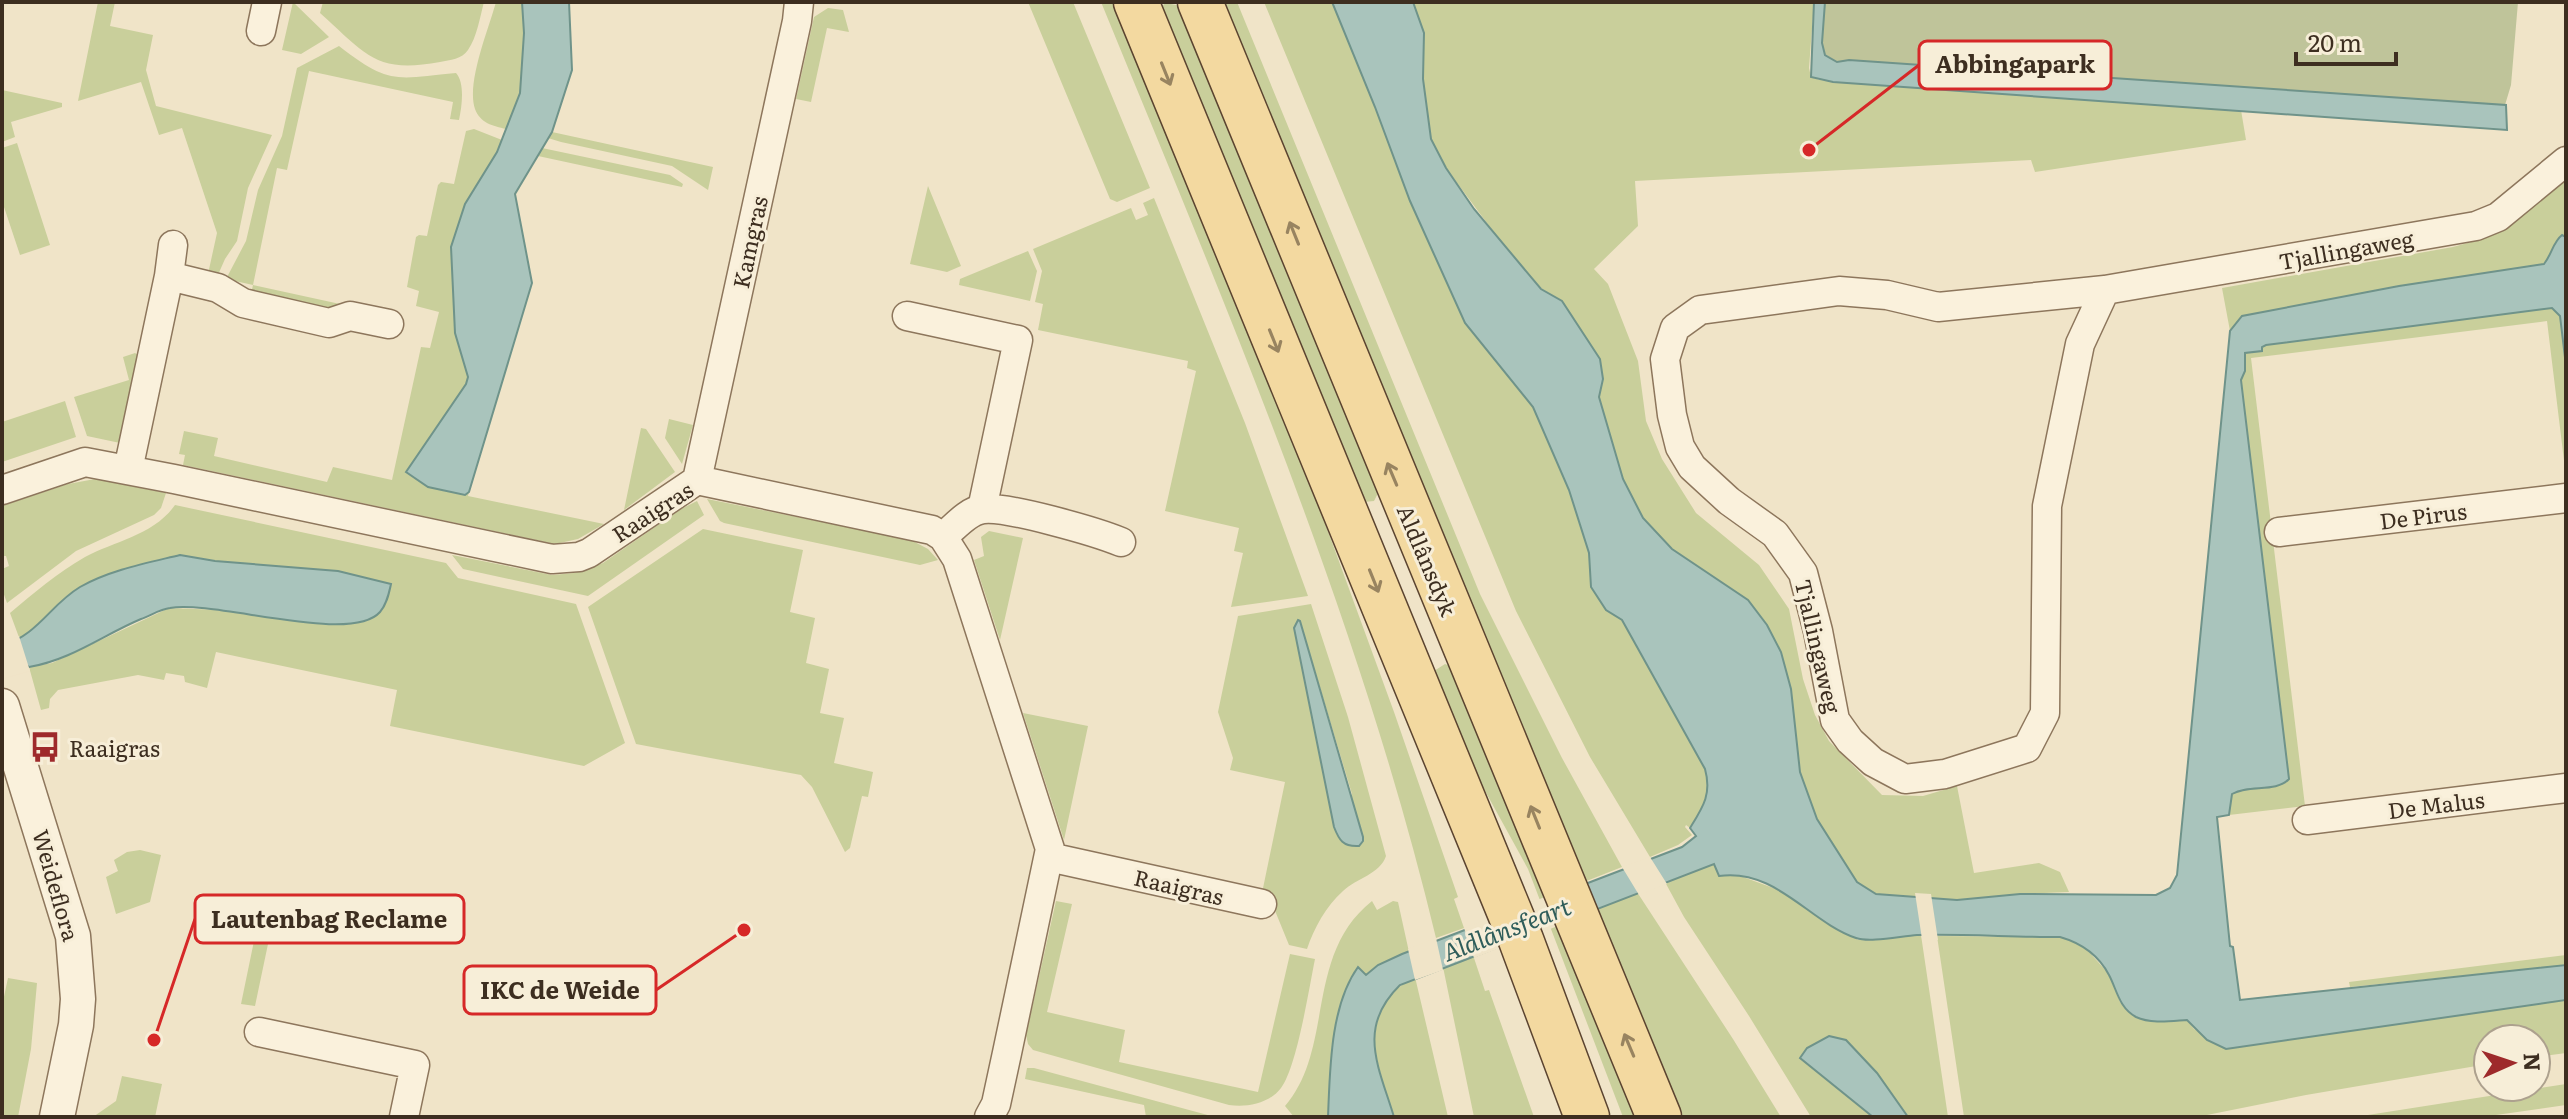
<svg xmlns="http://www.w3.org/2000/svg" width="2568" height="1119" viewBox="0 0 2568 1119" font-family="Literata,serif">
<rect width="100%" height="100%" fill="#f0e4c8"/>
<!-- green -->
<path fill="#c9cf9b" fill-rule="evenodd" d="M98 2H115L110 26 153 35 146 70 156 106 272 135 248 188 237 241 225 259 217 277 208 274 217 233 182 128 159 135 141 82 78 101Z
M293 2 329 37 301 54 282 50Z
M323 2H484C480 17 477 37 468 50 462 59 450 60 440 62 375 74 366 54 320 13Z
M496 2H522L524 33 520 92 506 129C493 126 480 123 475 109 466 83 489 28 496 2Z
M1028 2H1073L1150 188 1117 202 1110 199Z
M1101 2H1116L1283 408 1394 712 1458 897 1454 899 1464 928 1436 938C1359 617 1227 309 1101 2Z
M1220 2H1237L1480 594 1562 758 1622 867 1584 882Z
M1264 2H1332L1375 107 1410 201 1465 323 1533 406 1569 490 1589 553 1591 587 1606 610 1622 620 1705 769C1712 795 1703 808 1690 828L1686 825 1685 827 1692 835 1678 845 1650 857 1590 757 1516 611Z
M1413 2H1814L1809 68 1811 77 1820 80 2241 110 2246 140 2035 172 2031 160 1635 181 1638 226 1594 269 1608 284 1638 361 1646 421 1662 459 1696 513 1759 565 1789 609 1803 679 1815 715 1829 741 1882 795 1923 796 1957 786 1974 873 2039 863 2060 872 2069 892 2020 894 1957 900 1876 894 1857 882 1817 819 1800 772 1791 689 1781 652 1748 600 1672 549 1643 518 1623 479 1599 397 1603 379 1562 301 1542 289 1504 246 1446 168 1431 139 1423 79 1424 33Z
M1165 3 1182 6 1379 491 1374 501 1364 502 1160 9Z
M828 8 843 10 849 32 827 28 811 102 796 99 814 17Z
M339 46C389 85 395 79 456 73 465 83 462 106 459 120L450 119 453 102 309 71 287 170 277 168 253 285 340 304 339 308 326 312 251 294 253 285 226 279 246 241 258 190 282 136 297 68Z
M2 90 62 103V107L11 122 15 137 2 142Z
M474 129 502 140 488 169 465 204 455 333 468 377 466 384 406 472 428 487 465 495 469 492 468 496 604 524 578 539 555 544 183 465 185 455 179 454 184 431 218 438 214 456 327 482 333 467 392 480 421 347 430 348 439 312 416 306 419 291 407 287 416 237 419 235 427 236 438 185 441 182 454 184 466 131Z
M552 132 713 167 708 190 672 166 561 142 548 138Z
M17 143 50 245 20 255 2 201V148Z
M542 148 670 175 683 184 682 187 538 156Z
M2566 180V237L2562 235C2553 242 2552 254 2545 264L2399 286 2243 316 2230 331 2222 288 2453 247 2482 239 2503 230Z
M928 186 961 266 947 272 910 264Z
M1154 198 1245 423 1308 596 1231 607 1243 553 1234 551 1239 528 1165 511 1196 371 1187 368 1188 361 1038 330 1043 304 1035 302 1042 271 1033 249 1131 208 1136 220 1148 215 1143 203Z
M1028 251 1037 271 1030 301 959 285 960 279Z
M2552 308 2560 316 2566 366V477L2547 321 2251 358 2305 806 2229 815 2232 794 2240 789 2282 785 2241 380 2245 371 2244 352 2266 345Z
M135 353 138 355 120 443 87 436 74 397 129 380 123 357Z
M65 401 76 437 2 462V422Z
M669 419 693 425 682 464 665 438Z
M641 428 646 429 675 472 624 510Z
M95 479 166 493 161 508 154 515 76 551 7 603 2 589V569L9 566 6 556H2V506L68 484Z
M707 499 911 540 928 549 938 560 920 565 724 523 720 521Z
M697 501 704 515 588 596 463 569 452 555 552 575 574 573 603 563 681 509Z
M175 505 446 563 458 578 576 604 625 743 584 766 390 726 397 690 216 652 207 688 185 682 184 676 166 673 164 680 138 675 58 690 50 699 49 708 41 710 29 667 52 663 169 608 221 610 277 618 391 584 338 571 215 561 180 555 79 588 20 640 10 613C34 593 57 573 85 557 115 541 154 535 175 505Z
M703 529 803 550 790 612 815 618 806 663 829 669 820 713 844 718 834 763 873 772 868 797 862 796 850 848 845 852 812 787 801 775 636 744 588 607Z
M989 531 1023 538 1000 640 974 560 984 556 981 537Z
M1311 604 1348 717 1386 856C1380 874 1357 878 1343 891 1326 906 1314 928 1307 949L1289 945 1269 896 1262 893 1285 782 1230 770 1233 758 1218 712 1238 616ZM1298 620 1300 621 1352 794 1334 827 1294 629Z
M1445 664 1450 666 1639 1117H1623L1528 869 1468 760 1434 671Z
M1023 713 1088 726 1064 840Z
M140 850 161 855 150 902 116 914 106 877 118 871 114 860 127 852Z
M1714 863 1719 876 1735 874 1787 893 1858 940 1921 935 1948 1117H1908L1877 1073 1846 1040 1800 1058 1873 1117H1811L1749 1016 1684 917 1665 882Z
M1637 892 1733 1039 1781 1117H1677L1595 909Z
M1056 901 1072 904 1047 1012 1125 1030 1119 1062 1258 1092 1290 954 1315 959C1309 988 1297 1067 1281 1088 1270 1103 1247 1108 1229 1105L1033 1050 1028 1044 1026 1035Z
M1372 901 1377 910 1393 901 1398 902 1409 952 1378 965 1365 975 1332 1043 1328 1117H1294L1285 1106C1335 1048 1304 955 1372 901Z
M1937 936 2060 937 2081 943 2108 973 2120 1002 2127 1011 2139 1018 2162 1021 2187 1020 2194 1029 2226 1049 2566 1000V1053L2536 1057V1039H2488V1064L2306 1095 2197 1117H1964Z
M254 941 268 944 255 1006 241 1004Z
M1473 955 1485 991 1489 990 1534 1117H1474L1443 967Z
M2566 955V965L2350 987 2349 982Z
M1415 977 1448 1117H1394C1378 1063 1351 1011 1415 977Z
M8 978 37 983 31 1049 18 1117H2V1006Z
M1027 1068H1034L1215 1117H1146L1144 1105 1025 1079Z
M122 1076 162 1084 155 1117H93L116 1101Z
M2566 1084V1105L2482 1117H2355Z"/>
<!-- cemetery -->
<path fill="#bfc49a" d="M1825 2H2518L2511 85 2505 105 1850 60 1837 62 1825 54 1822 43Z"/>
<!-- water -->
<path fill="#a9c4bc" stroke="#6f938a" stroke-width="2" d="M522 2H569L572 70 552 132 515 194 532 283 469 492 465 495 428 487 406 472 466 384 468 377 455 333 451 247 465 204 497 152 520 93 524 33Z
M1332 2H1413L1424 33 1423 79 1431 139 1446 168 1474 209 1541 289 1562 301 1600 359 1603 379 1599 397 1623 479 1643 518 1672 549 1748 600 1767 625 1781 652 1791 689 1800 772 1817 819 1857 882 1876 894 1957 900 2020 894 2156 895 2170 888 2177 875 2230 331 2242 316 2399 286 2544 264C2552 254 2553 242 2562 235L2566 237V366L2560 316 2552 308 2266 345 2262 347V351L2245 353V371L2241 380 2289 779C2276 793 2249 784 2232 794L2229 815 2217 817 2230 946 2233 947 2240 1000 2566 965V1000L2226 1049 2207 1040 2187 1020C2171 1021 2151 1024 2136 1017 2119 1008 2117 990 2109 975 2098 954 2081 943 2060 937 2012 937 1964 934 1917 935 1901 936 1870 943 1856 938 1809 922 1776 868 1719 876L1714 864 1400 985C1356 1028 1379 1067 1394 1117H1328C1330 1070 1330 1006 1358 967L1366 975 1378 965 1402 954 1682 847 1696 836 1690 828C1703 807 1712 794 1705 769L1622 620 1606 610 1591 587 1589 553 1569 490 1533 407 1465 323 1410 201 1375 107Z
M1814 2H1825L1822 43 1825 55 1837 62 1849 60 2506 105 2507 130 1833 82 1811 77Z
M180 555 215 561 338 571 391 584C389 593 387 604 380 612 351 645 215 600 170 608 160 609 150 616 141 619 103 635 71 660 29 667L2 646C39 634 50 605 80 587 110 570 147 563 180 555Z
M1298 620 1300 621 1363 837V841L1359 846C1343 847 1339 840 1334 827L1294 628Z
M1829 1036 1846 1040 1877 1073 1908 1117H1873L1800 1058 1807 1048Z"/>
<!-- pier -->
<path fill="#f0e4c8" d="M19 636 30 671 2 679V641Z
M1650 857 1667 884 1639 895 1622 867Z
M1584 882 1597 911 1474 958 1464 928Z
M1915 893 1931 894 1938 940 1922 939Z
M1436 938 1443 970 1415 980 1408 949Z"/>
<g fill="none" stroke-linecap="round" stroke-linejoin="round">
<defs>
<path id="minor" d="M261 31 267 2
M169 276 218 288 243 303 329 323 350 316 389 324
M2105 290 2080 344 2047 506 2045 713 2027 748 1945 774 1905 779 1873 762 1850 741 1835 720 1818 631 1803 573 1775 534 1729 501 1692 467 1680 447 1672 415 1665 359 1675 328 1700 310 1839 291 1887 295 1938 307 2105 290 2476 226 2498 217 2566 161
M907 316 1018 340 982 509
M128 470 169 276 173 245
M697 480 797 21 799 2
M2 490 85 462 174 479 552 559 579 557 589 553 697 480 932 530 943 537 957 559 1050 849 1007 1053 996 1104 989 1117
M2279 532 2566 498
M943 537C954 528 967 511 983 509 1007 506 1097 532 1121 542
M2307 820 2566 788
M1049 857 1262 904
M259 1032 415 1065 404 1117"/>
<path id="tertiary" d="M2 706 73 936 78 999 76 1025 57 1117"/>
<path id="primary" d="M1136 2 1521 940 1587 1117
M1200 2 1659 1117"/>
</defs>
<!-- minor casing -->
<use href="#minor" stroke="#8d765c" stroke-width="31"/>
<!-- tertiary casing -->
<use href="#tertiary" stroke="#8d765c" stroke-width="37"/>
<!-- primary casing -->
<use href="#primary" stroke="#5b4430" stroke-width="47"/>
<!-- minor -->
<use href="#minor" stroke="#faf1dc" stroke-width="28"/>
<!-- tertiary -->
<use href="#tertiary" stroke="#faf1dc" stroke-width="34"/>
<!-- primary -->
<use href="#primary" stroke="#f3d9a0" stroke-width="44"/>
</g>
<!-- one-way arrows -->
<defs><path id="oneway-shaft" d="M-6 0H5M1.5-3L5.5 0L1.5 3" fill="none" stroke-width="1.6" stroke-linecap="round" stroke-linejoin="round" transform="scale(2)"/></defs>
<g stroke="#988460">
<use href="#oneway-shaft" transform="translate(1166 74) rotate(68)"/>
<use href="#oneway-shaft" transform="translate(1294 233) rotate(-112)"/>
<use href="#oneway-shaft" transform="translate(1274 341) rotate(68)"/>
<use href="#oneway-shaft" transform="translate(1392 474) rotate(-113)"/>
<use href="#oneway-shaft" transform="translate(1374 581) rotate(68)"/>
<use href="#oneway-shaft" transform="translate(1535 817) rotate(-112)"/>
<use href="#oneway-shaft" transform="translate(1629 1045) rotate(-113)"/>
</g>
<!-- icons -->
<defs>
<symbol id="bus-bare" viewBox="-9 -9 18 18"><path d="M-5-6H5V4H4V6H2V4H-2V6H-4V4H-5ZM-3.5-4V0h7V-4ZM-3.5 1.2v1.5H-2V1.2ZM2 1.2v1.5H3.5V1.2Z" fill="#9e2a2b" stroke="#f7eed8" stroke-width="2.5" paint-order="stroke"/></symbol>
</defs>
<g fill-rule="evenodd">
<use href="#bus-bare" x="23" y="725" width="44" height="44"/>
</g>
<g text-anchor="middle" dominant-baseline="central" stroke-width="6" stroke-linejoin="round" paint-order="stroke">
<!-- street labels -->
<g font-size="22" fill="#3d2e20" stroke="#f7eed8">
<text transform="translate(749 242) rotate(-78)">Kamgras</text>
<text transform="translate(2346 249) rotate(-10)">Tjallingaweg</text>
<text transform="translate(652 511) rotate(-33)">Raaigras</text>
<text transform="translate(2423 515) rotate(-7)">De Pirus</text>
<text transform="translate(1428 560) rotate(67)">Aldlânsdyk</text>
<text transform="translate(1819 646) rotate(77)">Tjallingaweg</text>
<text transform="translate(2436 804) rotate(-7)">De Malus</text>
<text transform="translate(57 885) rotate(74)">Weideflora</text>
<text transform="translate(1179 886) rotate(13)">Raaigras</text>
</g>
<!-- poi labels -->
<g font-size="22" fill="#3d2e20" stroke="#f7eed8" text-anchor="start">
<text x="69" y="747">Raaigras</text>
</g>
<!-- water labels -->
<g font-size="24" font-style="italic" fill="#2f5d5a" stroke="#f7eed8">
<text transform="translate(1506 928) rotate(-21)">Aldlânsfeart</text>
</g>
</g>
<!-- callouts -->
<path fill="none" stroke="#d62828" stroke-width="3" d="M1809 150L1919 65M154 1040L195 919M744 930L656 990"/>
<g fill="#d62828" stroke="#f7eed8" stroke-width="3">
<circle cx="1809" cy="150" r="8"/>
<circle cx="154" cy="1040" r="8"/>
<circle cx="744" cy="930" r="8"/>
</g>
<g fill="#f7eed8" stroke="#d62828" stroke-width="3">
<rect x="1919" y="41" width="192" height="48" rx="8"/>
<rect x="195" y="895" width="269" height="48" rx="8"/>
<rect x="464" y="966" width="192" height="48" rx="8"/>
</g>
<g font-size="24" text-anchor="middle" font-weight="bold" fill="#3d2e20">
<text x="2015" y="73">Abbingapark</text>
<text x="329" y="928">Lautenbag Reclame</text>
<text x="560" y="999">IKC de Weide</text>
</g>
<!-- border -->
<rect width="2568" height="1119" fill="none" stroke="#3d2e20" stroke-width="8"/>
<!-- north arrow -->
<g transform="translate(2512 1063) rotate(87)"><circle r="38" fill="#f7eed8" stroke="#ada18e" stroke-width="2"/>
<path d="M0-6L14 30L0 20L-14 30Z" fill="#9e2a2b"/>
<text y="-12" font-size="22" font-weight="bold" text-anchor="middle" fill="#3d2e20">N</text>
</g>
<!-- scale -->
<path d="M2296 52v12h100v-12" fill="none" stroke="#3d2e20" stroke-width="4"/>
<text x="2308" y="52" font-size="24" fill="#3d2e20" stroke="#f7eed8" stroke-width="6" paint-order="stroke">20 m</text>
</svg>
